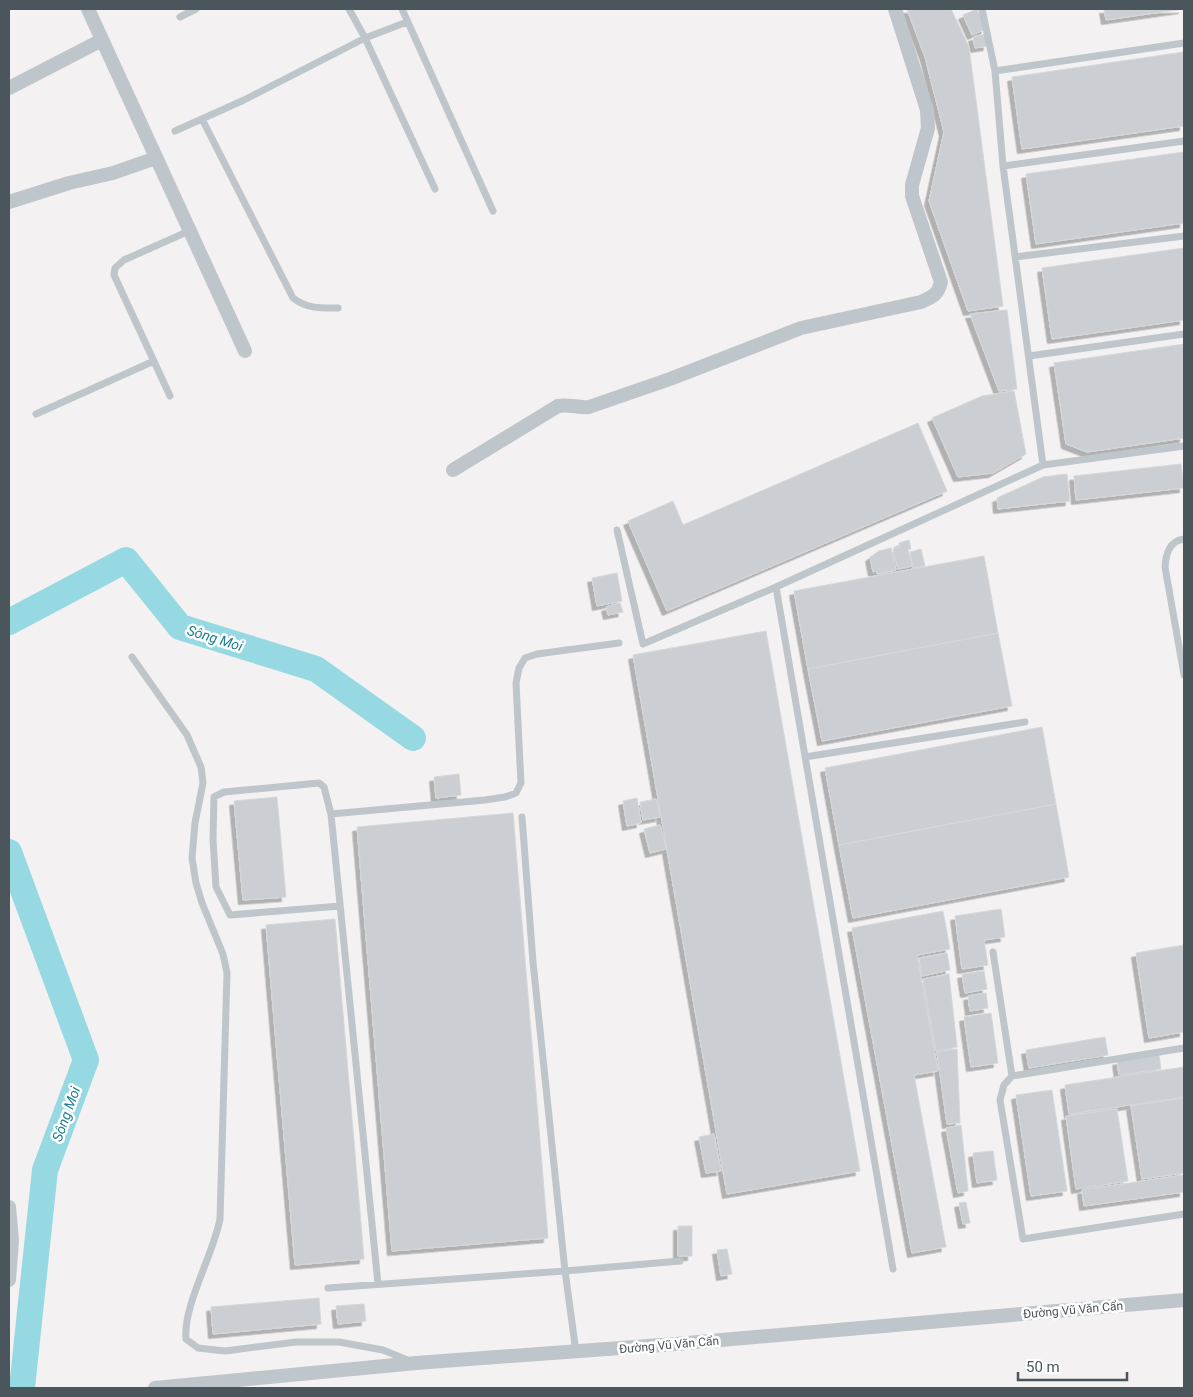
<svg xmlns="http://www.w3.org/2000/svg" width="1193" height="1397" viewBox="0 0 1193 1397" font-family="Roboto,sans-serif">
<defs>
<filter id="shadow"><feDropShadow dx="-4.5" dy="4.5" stdDeviation="0" flood-color="#0004"/></filter>
</defs>
<rect width="100%" height="100%" fill="#f3f1f1"/>
<g fill="none" stroke-linecap="round" stroke-linejoin="round">
<!-- river -->
<path stroke="#97d9e3" stroke-width="26" d="M9 622 126 560 180 627 316 669 413 738
M9 852 86 1060 45 1170 22 1388"/>
</g>
<!-- building -->
<path fill="#cbced2" stroke="#d5d7db" filter="url(#shadow)" d="M907 9H951L969 47 1003 306 968 311 929 201 944 132 925 57Z
M977 9 986 29 972 35 963 15Z
M1104 9H1183L1106 20Z
M986 34 988 46 975 48 973 37Z
M1184 52V126L1022 149 1012 77Z
M1184 152V223L1036 244 1026 174Z
M1184 248V320L1052 339 1042 268Z
M1007 310 1017 389 999 391 970 314Z
M1184 344V438L1087 452 1066 444 1054 363Z
M1014 391 1026 454 993 473 958 477 932 418 982 396Z
M918 423 947 491 667 611 628 521 673 501 683 525Z
M1181 464 1184 488 1076 500 1074 476Z
M1067 474 1070 501 998 509 997 498 1043 477Z
M909 540 911 549H908L912 566 898 569 893 549 900 547 899 543Z
M891 548 896 570 877 574 876 571 873 572 870 557 879 551Z
M921 549 925 566 913 568 910 552Z
M984 556 998 633 808 669 794 591Z
M617 573 622 601 597 606 592 578Z
M620 603 623 612 608 615 606 607Z
M766 631 860 1171 727 1194 633 655Z
M998 633 1012 706 822 741 808 669Z
M1042 727 1056 804 839 845 825 768Z
M459 774 461 795 436 798 434 777Z
M277 797 286 897 243 900 234 801Z
M637 798 641 823 627 826 623 801Z
M656 799 660 817 643 820 640 802Z
M1056 804 1069 877 853 918 839 845Z
M513 813 548 1238 392 1251 357 827Z
M660 825 666 849 650 853 644 829Z
M1001 909 1005 937 984 940 988 965 962 969 955 916Z
M943 911 950 949 917 955 938 1071 914 1075 946 1247 912 1253 852 928Z
M335 919 364 1259 295 1265 266 925Z
M1184 945V1032L1149 1038 1136 953Z
M947 953 950 970 922 976 919 958Z
M984 971 987 989 965 993 962 974Z
M949 974 957 1047 936 1051 923 979Z
M986 993 988 1008 970 1011 968 996Z
M991 1013 998 1063 971 1067 964 1017Z
M1105 1037 1108 1055 1029 1068 1026 1050Z
M957 1049 960 1123 947 1124 937 1052Z
M1159 1055 1161 1069 1119 1075 1117 1061Z
M1184 1067V1097L1069 1114 1065 1085Z
M1052 1090 1067 1191 1031 1196 1016 1095Z
M1184 1098V1173L1142 1179 1131 1106Z
M1117 1109 1128 1181 1076 1189 1066 1116Z
M961 1125 968 1191 958 1193 946 1128Z
M714 1134 721 1171 706 1173 699 1137Z
M993 1151 997 1180 977 1183 973 1153Z
M1184 1175V1192L1084 1206 1082 1190Z
M966 1202 970 1223 963 1224 959 1203Z
M678 1226H692V1256H678Z
M727 1249 732 1274 721 1276 717 1250Z
M319 1298 321 1324 213 1334 211 1307Z
M364 1304 366 1321 338 1324 336 1306Z"/>
<g fill="none" stroke-linecap="round" stroke-linejoin="round">
<!-- lane -->
<path stroke="#bec6cb" stroke-width="7" d="M349 9 365 38 435 189
M402 9 493 211
M982 9 995 71 1003 166 1043 465
M180 17 196 9
M995 71 1184 43
M202 119 293 298C307 309 322 308 338 308
M175 131 244 100 365 38 407 22
M1003 166 1184 141
M1015 257 1184 236
M1029 356 1184 334
M170 396 114 275 115 268 124 260 189 231
M36 414 154 361
M617 530 643 644 776 587 1043 465 1184 446
M1184 539C1169 541 1166 554 1165 567L1184 675
M776 587 893 1269
M132 657 187 735 201 767 203 783 195 823 192 858 196 883 202 903 223 954 227 973 220 1219C213 1256 183 1305 186 1339L198 1348 225 1351 296 1342H339L383 1350 410 1361
M805 757 1025 722
M331 814 378 1284
M522 817 533 962 565 1271 680 1261
M340 906 230 915 216 887 213 839 214 797 224 792 319 783 324 787 331 814 485 800 505 797 516 793 521 783 516 683 519 668 525 658 537 654 619 643
M993 952 1012 1076
M1184 1048 1012 1076 1004 1085 1000 1100 1023 1239 1184 1214
M328 1288 565 1271 576 1352"/>
<!-- street -->
<path stroke="#bec6cb" stroke-width="14" d="M88 9 245 351
M9 88 102 40
M9 202 69 183 113 173 156 158
M453 470 558 406C569 404 578 408 589 407L670 379 801 328 921 302C932 297 938 295 941 282L912 196V185L928 128 927 110 895 9
M9 1207 12 1240 9 1280
M155 1388 416 1363 675 1344 1184 1300"/>
</g>
<g text-anchor="middle" dominant-baseline="central" stroke-width="5" stroke-linejoin="round" paint-order="stroke">
<!-- street labels -->
<g font-size="12" fill="#4b555c" stroke="#fff">
<text transform="translate(1073 1310) rotate(-5)">Đường Vũ Văn Cẩn</text>
<text transform="translate(669 1345) rotate(-5)">Đường Vũ Văn Cẩn</text>
</g>
<!-- water labels -->
<g font-size="14" font-style="italic" fill="#1c808f" stroke="#fff">
<text transform="translate(215 638) rotate(17)">Sông Moi</text>
<text transform="translate(66 1114) rotate(-70)">Sông Moi</text>
</g>
</g>
<!-- border -->
<rect width="1193" height="1397" fill="none" stroke="#4b555c" stroke-width="20"/>
<!-- scale -->
<path d="M1018 1372v8h109v-8" fill="none" stroke="#4b555c" stroke-width="2.5"/>
<text x="1026" y="1372" font-size="15" fill="#4b555c" stroke="#ffffff" stroke-width="4" paint-order="stroke">50 m</text>
</svg>
